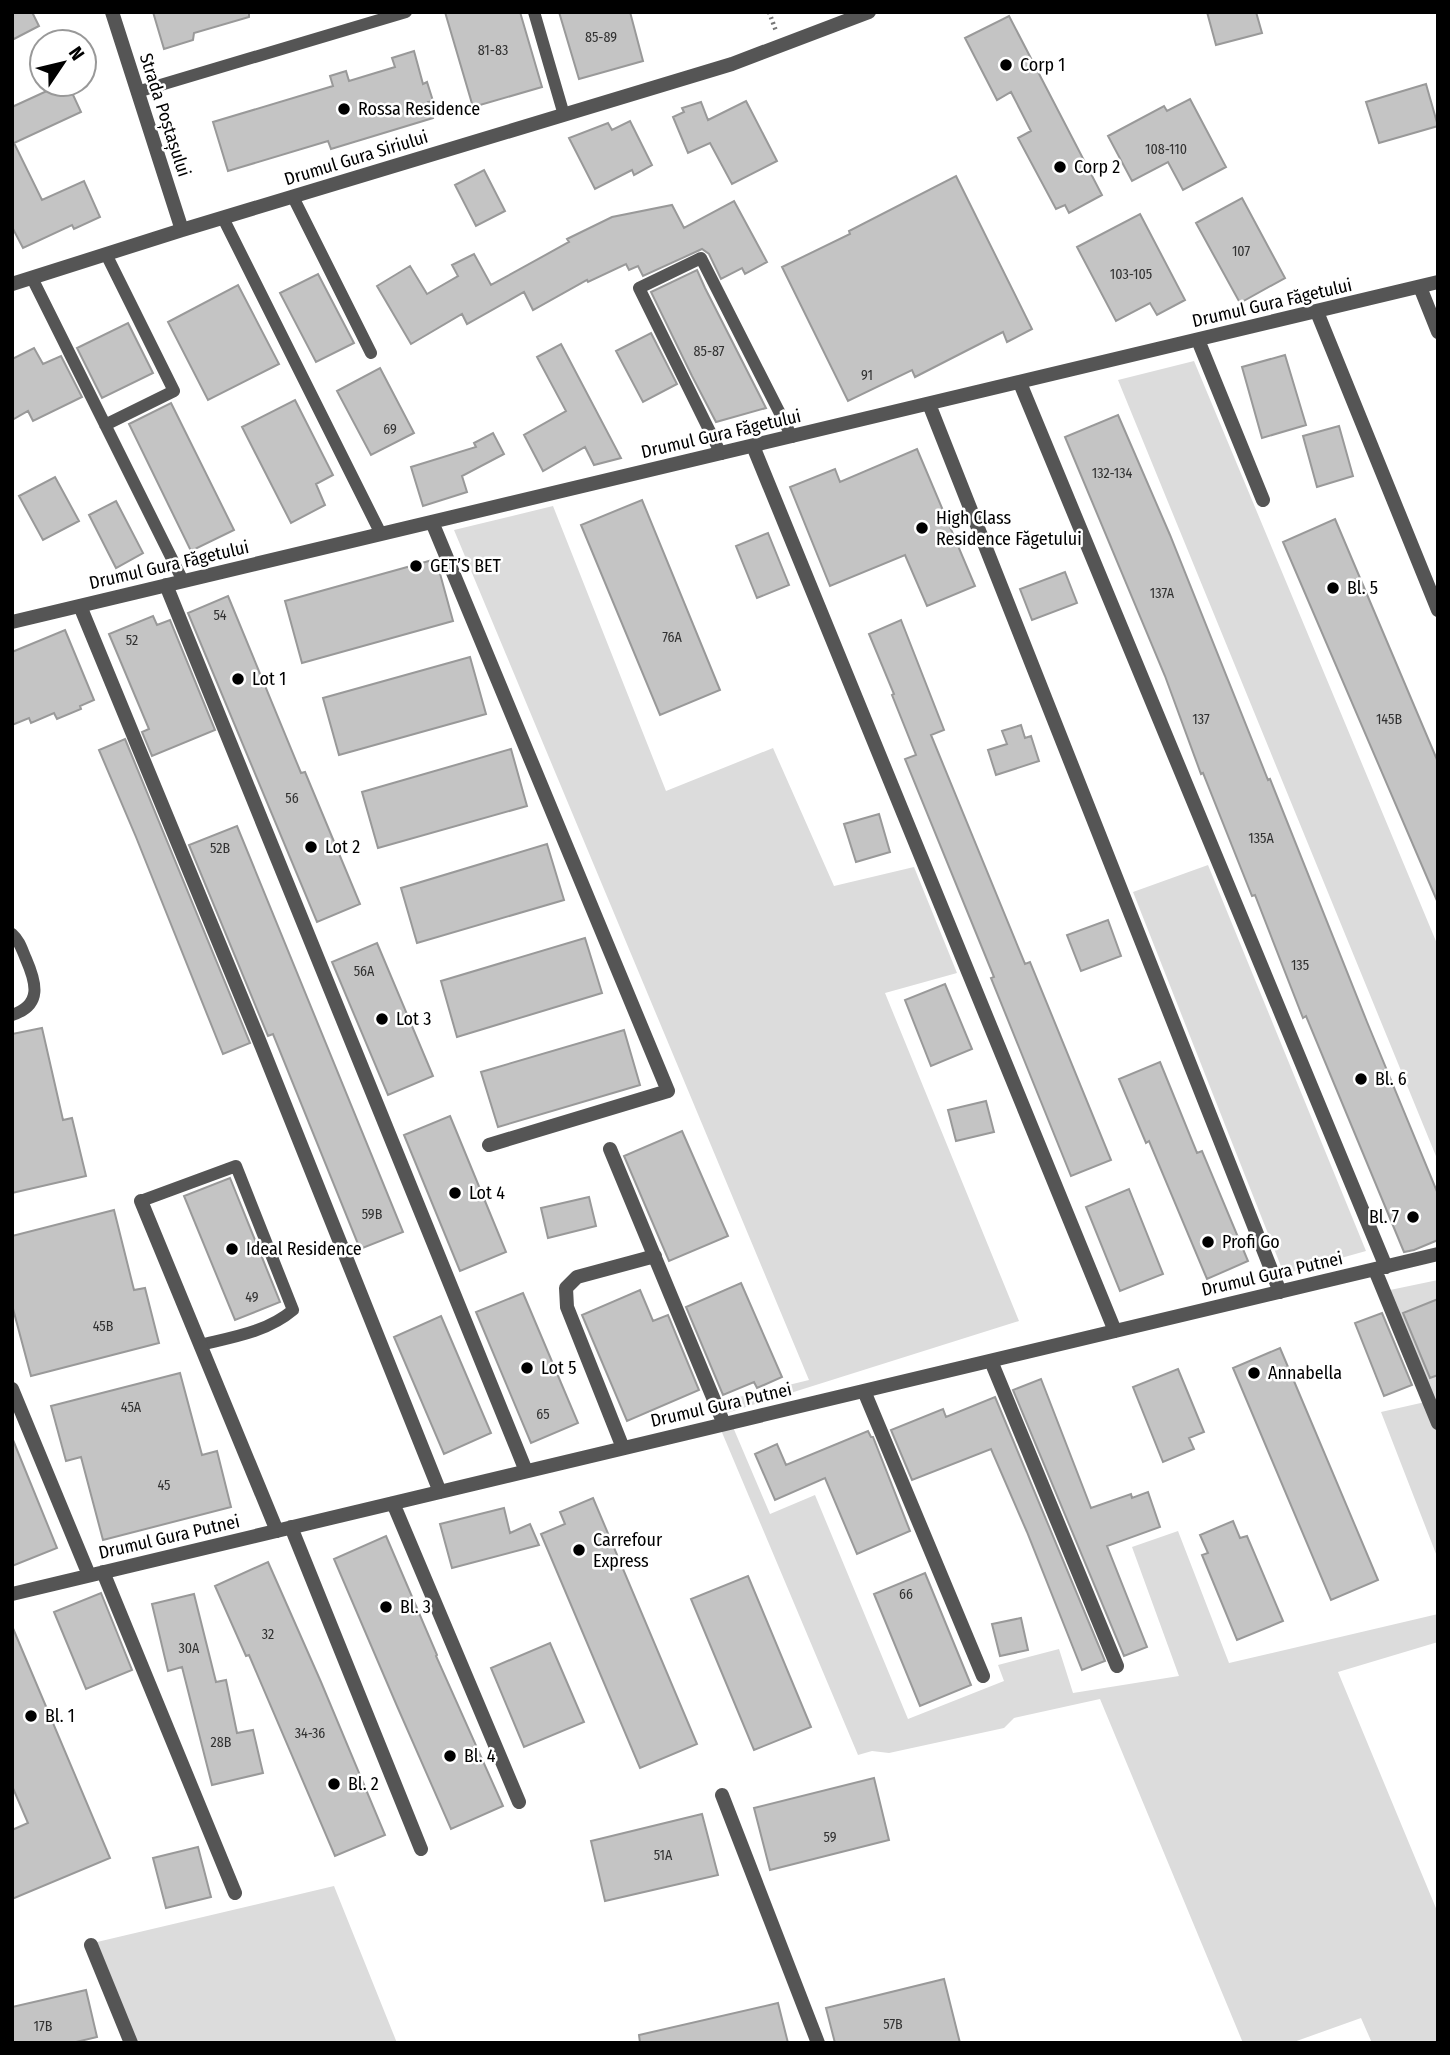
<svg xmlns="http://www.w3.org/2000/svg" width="1450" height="2055" viewBox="0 0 1450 2055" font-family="'Fira Sans Condensed',sans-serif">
<rect width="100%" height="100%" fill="#fff"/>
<!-- green -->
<path fill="#dcdcdc" d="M1194 361 1438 946V1161L1118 380Z
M553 506 666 791 773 748 834 886 914 867 957 973 885 993 1019 1321 727 1413 770 1514 815 1495 908 1719 1004 1681 998 1665 1059 1649 1073 1693 1179 1676 1132 1547 1178 1531 1229 1663 1438 1614V1642L1338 1672 1438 1913V2043H1372L1361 2018 1291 2043H1243L1100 1699 1014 1718 1004 1728 889 1753 872 1751 858 1755 710 1404 809 1380 454 530Z
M1208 865 1366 1251 1284 1274 1133 892Z
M1438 1280V1559L1381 1412 1434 1400 1390 1290Z
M334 1886 397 2043H137L97 1942Z"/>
<!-- building -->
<path fill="#c4c4c4" stroke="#999" stroke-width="2" d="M12 12H32L39 26 12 40Z
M153 12H249V17L194 33 193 40 164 49Z
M445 12H520L542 87 473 107Z
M559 12H630L643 61 579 79Z
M1207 12H1256L1262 33 1216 45Z
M1009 16 1102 195 1069 213 1065 205 1056 209 1018 138 1031 131 1011 92 997 100 965 38Z
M414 51 423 84 427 82 433 101 428 102 433 118 331 149 328 141 228 171 213 122 333 86 330 76 346 71 349 81 395 67 392 58Z
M62 84H68L81 112 14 143 42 200 84 181 100 217 74 229 72 225 23 248 12 227V107Z
M1426 84 1438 126 1379 143 1366 102Z
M1190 99 1226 167 1183 190 1168 162 1132 181 1108 136 1164 106 1167 111Z
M746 101 777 161 732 184 710 143 688 153 673 117 684 112 682 108 701 102 708 120Z
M630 121 652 165 634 175 632 170 595 189 569 138 608 123 612 130Z
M484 170 505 211 476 226 455 185Z
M956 176 1032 329 1007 342 1003 332 915 377 912 370 848 401 782 267 850 234 849 231Z
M1242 198 1285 278 1240 303 1196 223Z
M734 201 767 262 745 274 742 268 721 279 709 254 702 249 643 276 638 266 629 270 626 264 588 282 587 280 533 310 524 292 467 324 462 314 411 344 377 286 410 266 427 294 458 276 452 265 474 254 491 285 569 242 567 239 612 217 672 205 684 228Z
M1140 214 1185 300 1157 315 1150 303 1116 321 1077 247Z
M697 270 705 288 766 408 716 422 692 376 651 292Z
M318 274 354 343 316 362 280 293Z
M238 285 279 364 208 400 168 322Z
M128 323 153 373 102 398 77 348Z
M651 333 677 384 643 402 616 351Z
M561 344 621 458 594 465 585 447 543 471 524 435 566 411 537 357Z
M34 348 43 364 61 356 82 397 33 421 28 411 12 420V359Z
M1285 355 1306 425 1262 438 1242 367Z
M380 368 414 433 371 455 337 391Z
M295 400 333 475 316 484 325 505 291 523 242 427Z
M171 403 234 530 191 551 129 424Z
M1118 415 1170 535 1268 780 1270 779 1367 1022 1438 1194V1240L1414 1250 1404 1252 1306 1016 1303 1018 1255 895 1252 896 1203 773 1201 774 1165 676 1065 437Z
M1339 426 1353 476 1317 487 1303 436Z
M493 433 504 454 462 476 467 492 423 506 411 467 476 447 474 443Z
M917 449 975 586 927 606 905 555 830 586 790 487 835 469 840 482Z
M55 477 79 521 43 540 19 496Z
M642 500 720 690 660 715 581 525Z
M116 501 143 553 116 568 89 515Z
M1335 519 1438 762V903L1283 542Z
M768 533 789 585 757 598 736 546Z
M436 559 453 621 302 663 285 601Z
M1065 572 1077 603 1032 620 1020 589Z
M228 596 301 773 305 772 360 904 317 922 188 613Z
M153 616 157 625 170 620 215 730 152 756 142 732 149 729 109 634Z
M901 620 944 730 931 735 1025 964 1030 962 1111 1160 1071 1176 991 978 994 977 905 759 916 755 892 695 894 694 869 634Z
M65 630 94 700 80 706 81 709 57 719 54 713 31 723 29 718 12 725V652Z
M470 657 486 714 339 755 323 698Z
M1021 725 1025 738 1031 736 1039 761 996 775 988 750 1007 744 1002 731Z
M125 739 250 1043 223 1054 136 837 99 750Z
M511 749 527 806 378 848 362 792Z
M879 814 890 852 856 862 844 824Z
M237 826 403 1232 360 1249 273 1034 268 1036 189 845Z
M547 844 564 900 417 943 401 888Z
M1108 920 1121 956 1081 971 1067 935Z
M585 938 602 993 457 1037 441 981Z
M377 943 433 1076 388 1095 332 962Z
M945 984 972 1049 931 1066 905 1000Z
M42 1028 63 1120 72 1118 86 1176 12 1193V1034Z
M624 1030 640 1085 498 1127 481 1072Z
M1160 1062 1197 1153 1202 1151 1248 1261 1207 1279 1149 1141 1146 1143 1119 1079Z
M986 1101 994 1132 956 1141 948 1110Z
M450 1116 506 1252 460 1271 404 1135Z
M682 1131 728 1236 669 1261 624 1156Z
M230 1178 280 1302 235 1320 184 1196Z
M1129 1189 1163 1274 1120 1291 1086 1207Z
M589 1197 596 1226 548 1238 541 1208Z
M114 1210 134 1290 145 1288 159 1343 31 1376 12 1305V1236Z
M741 1283 782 1377 757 1388 754 1382 723 1395 686 1307Z
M640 1290 653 1321 668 1315 699 1390 627 1421 582 1315Z
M523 1293 578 1423 531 1443 476 1312Z
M1438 1299V1375L1430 1378 1403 1313Z
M1382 1313 1412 1385 1384 1396 1355 1323Z
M441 1316 491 1433 444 1454 394 1337Z
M1280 1348 1378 1580 1331 1600 1233 1368Z
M1178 1369 1204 1432 1189 1438 1194 1449 1163 1462 1133 1387Z
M180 1373 202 1455 217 1451 231 1507 103 1540 81 1457 66 1461 51 1406Z
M1041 1379 1091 1508 1131 1494 1132 1498 1148 1492 1160 1527 1107 1546 1147 1647 1124 1656 1013 1390Z
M995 1397 1105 1661 1082 1670 1027 1532 991 1449 912 1480 891 1430 943 1409 946 1417Z
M868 1431 871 1437H873L910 1531 857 1554 825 1478 775 1500 755 1454 777 1444 786 1465Z
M13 1440 57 1548 12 1566V1441Z
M593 1498 697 1744 640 1768 541 1534 565 1524 560 1512Z
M504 1508 510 1533 530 1524 539 1545 452 1568 440 1524Z
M1233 1521 1240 1538 1247 1536 1283 1621 1237 1640 1202 1555 1208 1553 1200 1535Z
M386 1536 437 1655 436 1656 503 1806 451 1829 397 1706 334 1559Z
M268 1562 321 1682 385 1835 335 1856 249 1655 246 1656 215 1586Z
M925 1573 971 1685 920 1706 874 1594Z
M748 1576 811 1727 754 1750 691 1599Z
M101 1593 132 1670 86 1689 54 1612Z
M194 1594 216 1682 226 1680 237 1733 253 1730 263 1773 212 1785 182 1667 168 1671 152 1604Z
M1021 1618 1028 1650 1000 1656 992 1624Z
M12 1626 110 1858 12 1899V1830L28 1823 12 1786Z
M550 1643 584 1722 524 1747 491 1668Z
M874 1778 889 1840 770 1870 754 1808Z
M702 1814 718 1875 605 1901 591 1841Z
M198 1847 211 1897 166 1908 153 1858Z
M944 1979 960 2043H835L826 2008Z
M86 1990 97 2037 72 2043H12V2007Z
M778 2003 788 2043H640L639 2035Z"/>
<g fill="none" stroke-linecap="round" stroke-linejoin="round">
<!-- path -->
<path stroke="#777" stroke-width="4.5" stroke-dasharray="2 3.5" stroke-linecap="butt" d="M769 12 776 31"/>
<!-- lane -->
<path stroke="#555" stroke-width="12" d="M534 12 564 115
M137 92 406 12
M293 197 371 353
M223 218 381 534
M32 278 183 581
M105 425 174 391 106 254
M721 454 639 288 701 258 792 437
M12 934C20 941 22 950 26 959 36 982 43 1005 12 1015
M141 1201 236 1166 293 1310C267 1332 233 1337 200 1345"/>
<!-- street -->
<path stroke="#555" stroke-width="14" d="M112 12 182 230
M12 284 182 230 732 64 869 12
M1420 287 1438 332
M1317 312 1438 610
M1198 340 1263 500
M1020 383 1386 1267
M929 404 1280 1292
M753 446 1115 1331
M432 522 668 1091 489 1145
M166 585 526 1471
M80 606 259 1040 440 1492
M12 622 1438 282
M610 1149 724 1424
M141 1201 277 1531
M1375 1270 1438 1423
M991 1361 1117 1666
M12 1389 89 1575
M864 1391 983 1676
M623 1448 567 1307 566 1288 577 1277 655 1256
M393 1503 519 1802
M291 1527 421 1849
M103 1572 235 1893
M12 1594 1438 1254
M722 1795 818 2043
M91 1945 131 2043"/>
</g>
<!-- markers -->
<g fill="#000" stroke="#fff" stroke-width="2.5">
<circle cx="1006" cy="65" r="7"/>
<circle cx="344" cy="109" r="7"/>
<circle cx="1060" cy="167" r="7"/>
<circle cx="922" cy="528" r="7"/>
<circle cx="416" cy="566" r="7"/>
<circle cx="1333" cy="588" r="7"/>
<circle cx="238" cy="679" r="7"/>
<circle cx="311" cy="847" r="7"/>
<circle cx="382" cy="1019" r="7"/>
<circle cx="1361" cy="1079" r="7"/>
<circle cx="455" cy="1193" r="7"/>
<circle cx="1413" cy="1217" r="7"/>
<circle cx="1208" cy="1242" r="7"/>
<circle cx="232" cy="1249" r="7"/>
<circle cx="527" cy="1368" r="7"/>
<circle cx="1254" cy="1373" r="7"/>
<circle cx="579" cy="1550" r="7"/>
<circle cx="386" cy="1607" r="7"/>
<circle cx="31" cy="1716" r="7"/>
<circle cx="450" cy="1756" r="7"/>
<circle cx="334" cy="1784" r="7"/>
</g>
<g text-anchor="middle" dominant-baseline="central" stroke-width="5" stroke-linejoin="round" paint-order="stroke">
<!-- number labels -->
<g font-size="14" fill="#313131">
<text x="601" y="37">85-89</text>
<text x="493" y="50">81-83</text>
<text x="1166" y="149">108-110</text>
<text x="1241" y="251">107</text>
<text x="1131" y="274">103-105</text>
<text x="709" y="351">85-87</text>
<text x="867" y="375">91</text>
<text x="390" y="429">69</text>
<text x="1112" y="473">132-134</text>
<text x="1162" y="593">137A</text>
<text x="220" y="615">54</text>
<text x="672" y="637">76A</text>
<text x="132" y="640">52</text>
<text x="1201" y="719">137</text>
<text x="1389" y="719">145B</text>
<text x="292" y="798">56</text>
<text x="1261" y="838">135A</text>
<text x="220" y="848">52B</text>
<text x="1300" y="965">135</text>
<text x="364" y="971">56A</text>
<text x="372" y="1214">59B</text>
<text x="252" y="1297">49</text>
<text x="103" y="1326">45B</text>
<text x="131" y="1407">45A</text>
<text x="543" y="1414">65</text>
<text x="164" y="1485">45</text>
<text x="906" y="1594">66</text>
<text x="268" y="1634">32</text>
<text x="189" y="1648">30A</text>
<text x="310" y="1733">34-36</text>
<text x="221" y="1742">28B</text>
<text x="830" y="1837">59</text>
<text x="663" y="1855">51A</text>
<text x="893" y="2024">57B</text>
<text x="43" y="2026">17B</text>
</g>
<!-- poi labels -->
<g font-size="18" fill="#000" stroke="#fff" text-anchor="start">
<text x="1020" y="65">Corp 1</text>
<text x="358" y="109">Rossa Residence</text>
<text x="1074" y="167">Corp 2</text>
<text x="936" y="518">High Class<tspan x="936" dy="21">Residence Făgetului</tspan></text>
<text x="430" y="566">GET’S BET</text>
<text x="1347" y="588">Bl. 5</text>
<text x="252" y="679">Lot 1</text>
<text x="325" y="847">Lot 2</text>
<text x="396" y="1019">Lot 3</text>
<text x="1375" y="1079">Bl. 6</text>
<text x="469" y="1193">Lot 4</text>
<text x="1399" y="1217" text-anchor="end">Bl. 7</text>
<text x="1222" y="1242">Profi Go</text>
<text x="246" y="1249">Ideal Residence</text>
<text x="541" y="1368">Lot 5</text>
<text x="1268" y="1373">Annabella</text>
<text x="593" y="1540">Carrefour<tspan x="593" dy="21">Express</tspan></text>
<text x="400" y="1607">Bl. 3</text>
<text x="45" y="1716">Bl. 1</text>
<text x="464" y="1756">Bl. 4</text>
<text x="348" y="1784">Bl. 2</text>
</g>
<!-- street labels -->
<g font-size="18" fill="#000" stroke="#fff">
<text transform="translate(165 115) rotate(72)">Strada Poștașului</text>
<text transform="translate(356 158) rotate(-17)">Drumul Gura Siriului</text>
<text transform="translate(1272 303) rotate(-13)">Drumul Gura Făgetului</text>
<text transform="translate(721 434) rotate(-13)">Drumul Gura Făgetului</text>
<text transform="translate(169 565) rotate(-13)">Drumul Gura Făgetului</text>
<text transform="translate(1272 1274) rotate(-13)">Drumul Gura Putnei</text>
<text transform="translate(721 1405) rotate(-13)">Drumul Gura Putnei</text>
<text transform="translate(169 1537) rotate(-13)">Drumul Gura Putnei</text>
</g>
</g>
<!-- border -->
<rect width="1450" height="2055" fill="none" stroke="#000000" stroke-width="28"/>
<!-- north arrow -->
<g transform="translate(63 63) rotate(55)"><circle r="33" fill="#ffffff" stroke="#999999" stroke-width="2"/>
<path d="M0-5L12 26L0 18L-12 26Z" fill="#000000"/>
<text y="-10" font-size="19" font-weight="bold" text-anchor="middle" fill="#000000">N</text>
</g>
</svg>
